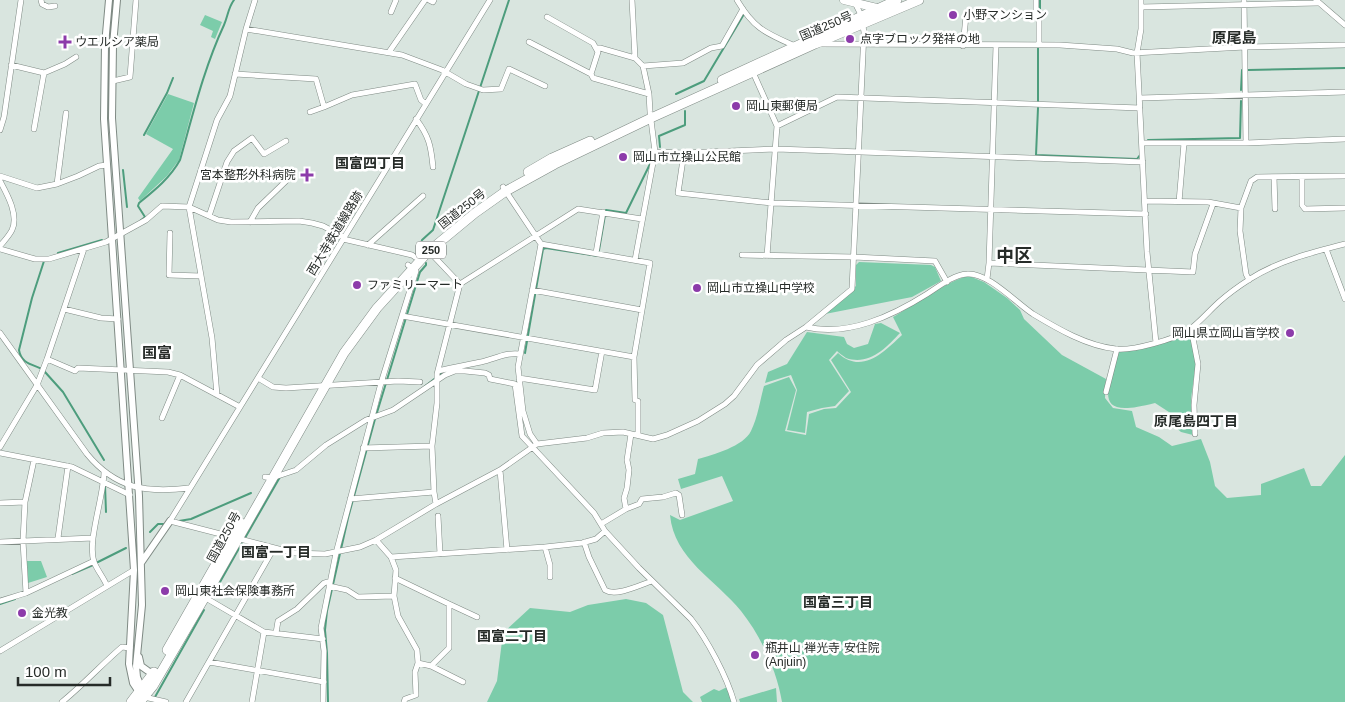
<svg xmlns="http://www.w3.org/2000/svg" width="1345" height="702" viewBox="0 0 1345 702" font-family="Helvetica,'Noto Sans JP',sans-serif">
<rect width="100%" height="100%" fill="#d9e5df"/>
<!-- green -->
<path fill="#7cccaa" d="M205 15 222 22 215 39 211 37 213 31 200 25Z
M168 94 194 103 179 160 167 176 140 201 138 198 173 149 146 134Z
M859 262 931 265 935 267 941 281 912 297 825 314 856 286V265Z
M969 276 984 282 1007 298 1020 310 1024 319 1062 355 1106 379 1105 398 1113 408 1132 411 1136 427 1159 437 1172 446 1201 439 1210 462 1215 486 1227 498 1261 495V484L1304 468 1311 486H1321L1345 455V702H782C777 671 761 636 741 611 716 580 674 559 670 515L680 520 733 501 722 476 681 489 678 479 695 474 698 459C713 455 744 446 751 431 758 417 760 400 764 386L789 377 796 390 785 431 806 435 809 414 824 409 836 408 851 392 831 360 838 353C862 375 884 352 902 335L893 317C911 307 950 279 969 276Z
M881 323 900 333C886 348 869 366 846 358 843 356 839 353 837 351L829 360 849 391 835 406 822 408 807 412 805 433 787 430 797 390 791 375 765 383 768 372 787 364 807 332 844 337 847 344 854 348 868 344 875 324Z
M1186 333 1191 336 1196 362 1191 399 1193 435 1181 432 1171 423 1172 414 1155 403C1094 419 1106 396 1117 351L1138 350Z
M27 561H41L47 577 28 583Z
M626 599 646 603 663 615 683 692 693 702H487L497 681 503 633 530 608 570 612 588 605Z
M727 687 733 702H702L700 697 714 689 719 691Z
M776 688 777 702H740L739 699Z"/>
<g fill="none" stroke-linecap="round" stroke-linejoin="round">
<!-- stream -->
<path stroke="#4d9d7d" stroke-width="2" d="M1040 15V0
M1038 48V102
M1248 70 1345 68
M1241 90 1242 70
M676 94 704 81 744 14
M1038 108 1036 155 1137 159 1140 155
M144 135 167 93 173 78
M1148 140 1240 138 1241 101
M660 147 659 136 685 125V111
M123 170 127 207
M606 210 626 213 650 164
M140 221 145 217 138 206 139 203C155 190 170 178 180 160 193 114 204 68 224 25 228 16 228 8 234 0
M421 243 422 240 433 230 509 0
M599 250 605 215
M58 253 102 240
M528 335 543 249 546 248 598 256
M525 353 527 341
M42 369C31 364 21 363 19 350L32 298 44 261
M45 372 63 392 104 460
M424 387 442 373 447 372
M105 485 106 512
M179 521 191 519 251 493
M150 532 158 524H164
M245 538 280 477
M98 562 126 548
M72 574 93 565
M211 598 242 543
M0 604 15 599
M155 697 204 610
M328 702 327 653 325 630 327 611 348 518 375 419 420 272 426 265V263"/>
<defs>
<path id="minor" d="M41 0 42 4 48 7 55 6
M429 0 433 2 434 0
M490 0 170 521 294 553 325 554 360 547 376 540 436 504 500 470 537 444 587 438 603 433 623 432 653 439 667 435 698 421 725 404 734 396 757 365 786 340 806 327 852 289 864 32 861 15 855 3
M632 0 635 58
M737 0C754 29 766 33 795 46
M1141 0V29L1137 53 1147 252 1156 343
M1244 0 1246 143
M1316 0 1345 25
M1141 7 1318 3
M391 12 396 0
M1036 15 1039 19V45
M547 17 593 43 598 52 591 74
M246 29 402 55 442 70 466 84 483 90 501 89 509 69 545 86
M529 42 591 74 593 78 649 94 650 112 655 152 635 260
M819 44 1060 45 1117 49 1133 53 1245 47 1345 45
M963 46 966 16 1036 15V0
M597 48H600L635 58 643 66 649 94
M389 52 425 0
M11 65 44 73 65 64 76 57
M643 66 683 63 711 48 722 46 743 9
M752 70 777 126 767 256
M235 74 316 79 324 107 310 112
M113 81 130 77 136 0
M1140 98 1345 92
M324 107 352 95 415 84 421 100 426 104
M416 119C429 136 431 146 433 167
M777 126 837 97 1140 108
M34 129 44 73
M0 130 4 117 21 0
M1142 143H1246L1345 139
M655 152 684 153 776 149 1143 162
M684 153 678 193 772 203 1146 214
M0 176 37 188 57 184 78 176 99 166 107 165
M1274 177 1275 209
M1302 177V205L1305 209 1345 208
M0 181C7 194 19 215 12 230 9 236 4 241 0 246
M57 184 66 113
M503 187 541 244 518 367 523 411 530 434 537 444
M1145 201 1208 202 1241 208
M1179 202 1184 143
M209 216 227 162 234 151 252 138 264 154 286 141
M250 222 258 208 286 181
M170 233 169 275 201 276
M343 239 412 255 415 257
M541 244 650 263 634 357 635 400 638 401V435
M368 245 423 196
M425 247 460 284
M0 249 35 259H49L106 242 146 220 162 206 189 207 218 220 231 222 299 221 312 223 323 226 344 237
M1326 249 1345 299
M596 253 603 212
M742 255 854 257 935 261 947 282
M989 263 1193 272 1195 254 1213 204
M987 279 989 263 996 46
M1249 280 1246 274 1240 231 1241 208 1251 181 1257 177 1345 176
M532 290 642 310
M64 309 101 318 118 319
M402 316 634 357
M806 327C848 337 892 316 927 294 938 287 953 275 967 274 988 272 1016 303 1033 314 1058 329 1087 346 1116 349 1133 351 1175 339 1189 330 1200 322 1209 311 1219 302 1228 294 1239 286 1250 279 1278 261 1313 252 1345 244
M1191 328 1198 364 1194 405 1195 434
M0 333 87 454C116 489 146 493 189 488
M47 359 75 371 78 368 168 372 180 375 240 407
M438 371C453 367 467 365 481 362 495 359 506 352 520 354
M258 378 273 387 286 388 398 381 420 382
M519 378 595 390 602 351
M1106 392 1117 349
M217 395 212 338 189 207 217 120 230 96 246 29 255 0
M162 418 180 375
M0 447 37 385 47 359 84 249
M363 448 432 446
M0 453 72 467 130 495
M500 470 507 550
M104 472C104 496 87 541 94 562 97 570 104 578 107 586
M265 477 272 478 296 470 326 445 366 420 393 410 445 375 455 371H465L485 373 489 375 490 379 515 384 522 436 594 513 605 531 639 568 691 619C707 639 727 677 734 702
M350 499 434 492
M0 503 25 502
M436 504 434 492 432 446 437 403V374L460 284 578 209 642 219
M626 509 639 504 642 499 663 497 676 493 679 495 682 515
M438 516 440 554
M601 524 626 509 624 498 627 488 629 470 627 460 631 434
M58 538 68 466
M376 540 391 557 396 570 394 596 398 616 417 650 418 663 415 672 416 695 405 699 404 702
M0 542 93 538
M584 542 589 557 605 590C616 597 640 585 652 581
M545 547 550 565V577
M391 557 545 547 582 543 596 539 605 531
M395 578 449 604V648L431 666
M329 586 347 590 358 597 394 596
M26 593 23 541 25 502 34 460
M204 597 264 632 323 639
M0 601 26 593 94 561
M449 604 477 617
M276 633 278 621 297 609 324 583 330 581
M0 651 134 570
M209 662 324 682
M418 663 431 666 463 682
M144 697 166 702
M62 702C83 685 101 665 122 647L130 648
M186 702 274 548
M252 702 264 632
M323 702 324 651 321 628 336 553 381 383 416 271 408 265"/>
<path id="tertiary" d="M109 0 105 45 104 119 134 570 129 664 133 683 141 695
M117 0 113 45 112 118 139 496 142 605 136 666 137 677 143 691
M141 563 170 521
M139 657 141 666 148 671 154 673"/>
<path id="secondary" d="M844 0 881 9"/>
<path id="trunk" d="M722 80 897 0
M528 172 552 158 590 141
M167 650 240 522
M131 702 154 672
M140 702 153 686 205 597 344 353 377 308 429 251 475 213 506 191 555 164 651 118 815 44 919 0"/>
</defs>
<!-- minor casing -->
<use href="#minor" stroke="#7f8a84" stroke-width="6"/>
<!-- tertiary casing -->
<use href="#tertiary" stroke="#7f8a84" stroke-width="8"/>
<!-- secondary casing -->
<use href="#secondary" stroke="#7f8a84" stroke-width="9"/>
<!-- trunk casing -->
<use href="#trunk" stroke="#7f8a84" stroke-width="10"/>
<!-- minor -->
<use href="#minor" stroke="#fff" stroke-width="5"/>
<!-- tertiary -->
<use href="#tertiary" stroke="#fff" stroke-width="6"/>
<!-- secondary -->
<use href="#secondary" stroke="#fff" stroke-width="8"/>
<!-- trunk -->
<use href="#trunk" stroke="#fff" stroke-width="9"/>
</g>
<!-- markers -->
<g fill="#8c3baa" stroke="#fff" stroke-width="2">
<circle cx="953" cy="15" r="5"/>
<circle cx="850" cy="39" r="5"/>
<path d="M62.5 34.5h5v5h5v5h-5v5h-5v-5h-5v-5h5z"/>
<circle cx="736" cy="106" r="5"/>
<circle cx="623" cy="157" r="5"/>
<path d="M304.5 167.5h5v5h5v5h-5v5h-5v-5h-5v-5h5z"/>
<circle cx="357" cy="285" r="5"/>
<circle cx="697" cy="288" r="5"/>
<circle cx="1290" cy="333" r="5"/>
<circle cx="165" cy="591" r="5"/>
<circle cx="22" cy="613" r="5"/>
<circle cx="755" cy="655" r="5"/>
</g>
<g text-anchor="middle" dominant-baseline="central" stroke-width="5" stroke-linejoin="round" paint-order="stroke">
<!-- shield labels -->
<rect fill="#fff" stroke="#676b68" stroke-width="1" x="416" y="241.5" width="30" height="17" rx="4"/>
<g font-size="11" font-weight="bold" fill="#262b28">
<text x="431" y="250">250</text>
</g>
<!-- poi labels -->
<g font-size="12" fill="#262b28" stroke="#fff" text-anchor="start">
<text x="963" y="15">小野マンション</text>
<text x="860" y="39">点字ブロック発祥の地</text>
<text x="75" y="42">ウエルシア薬局</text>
<text x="746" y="106">岡山東郵便局</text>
<text x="633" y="157">岡山市立操山公民館</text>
<text x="296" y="175" text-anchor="end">宮本整形外科病院</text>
<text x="367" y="285">ファミリーマート</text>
<text x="707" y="288">岡山市立操山中学校</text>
<text x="1280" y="333" text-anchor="end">岡山県立岡山盲学校</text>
<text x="175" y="591">岡山東社会保険事務所</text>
<text x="32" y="613">金光教</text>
<text x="765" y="648">瓶井山 禅光寺 安住院<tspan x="765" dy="14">(Anjuin)</tspan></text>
</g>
<!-- street labels -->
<g font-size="12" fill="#262b28" stroke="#fff">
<text transform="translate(826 26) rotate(-23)">国道250号</text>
<text transform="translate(462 209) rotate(-38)">国道250号</text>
<text transform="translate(335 233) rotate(-59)">西大寺鉄道線路跡</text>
<text transform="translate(224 537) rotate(-61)">国道250号</text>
</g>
<!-- neighbourhood labels -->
<g font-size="14" font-weight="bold" fill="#262b28" stroke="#fff">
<text x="370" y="163">国富四丁目</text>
<text x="1196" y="421">原尾島四丁目</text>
<text x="276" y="552">国富一丁目</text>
<text x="838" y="602">国富三丁目</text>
<text x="512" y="636">国富二丁目</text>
</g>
<!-- quarter labels -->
<g font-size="15" font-weight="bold" fill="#262b28" stroke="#fff">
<text x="1234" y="37">原尾島</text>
<text x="157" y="352">国富</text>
</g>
<!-- district labels -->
<g font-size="18" font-weight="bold" fill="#262b28" stroke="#fff">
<text x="1014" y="256">中区</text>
</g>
</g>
<!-- scale -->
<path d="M18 677v8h92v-8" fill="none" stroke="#262b28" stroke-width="2.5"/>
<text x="25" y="677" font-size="15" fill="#262b28" stroke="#ffffff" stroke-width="4" paint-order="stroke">100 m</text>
</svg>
